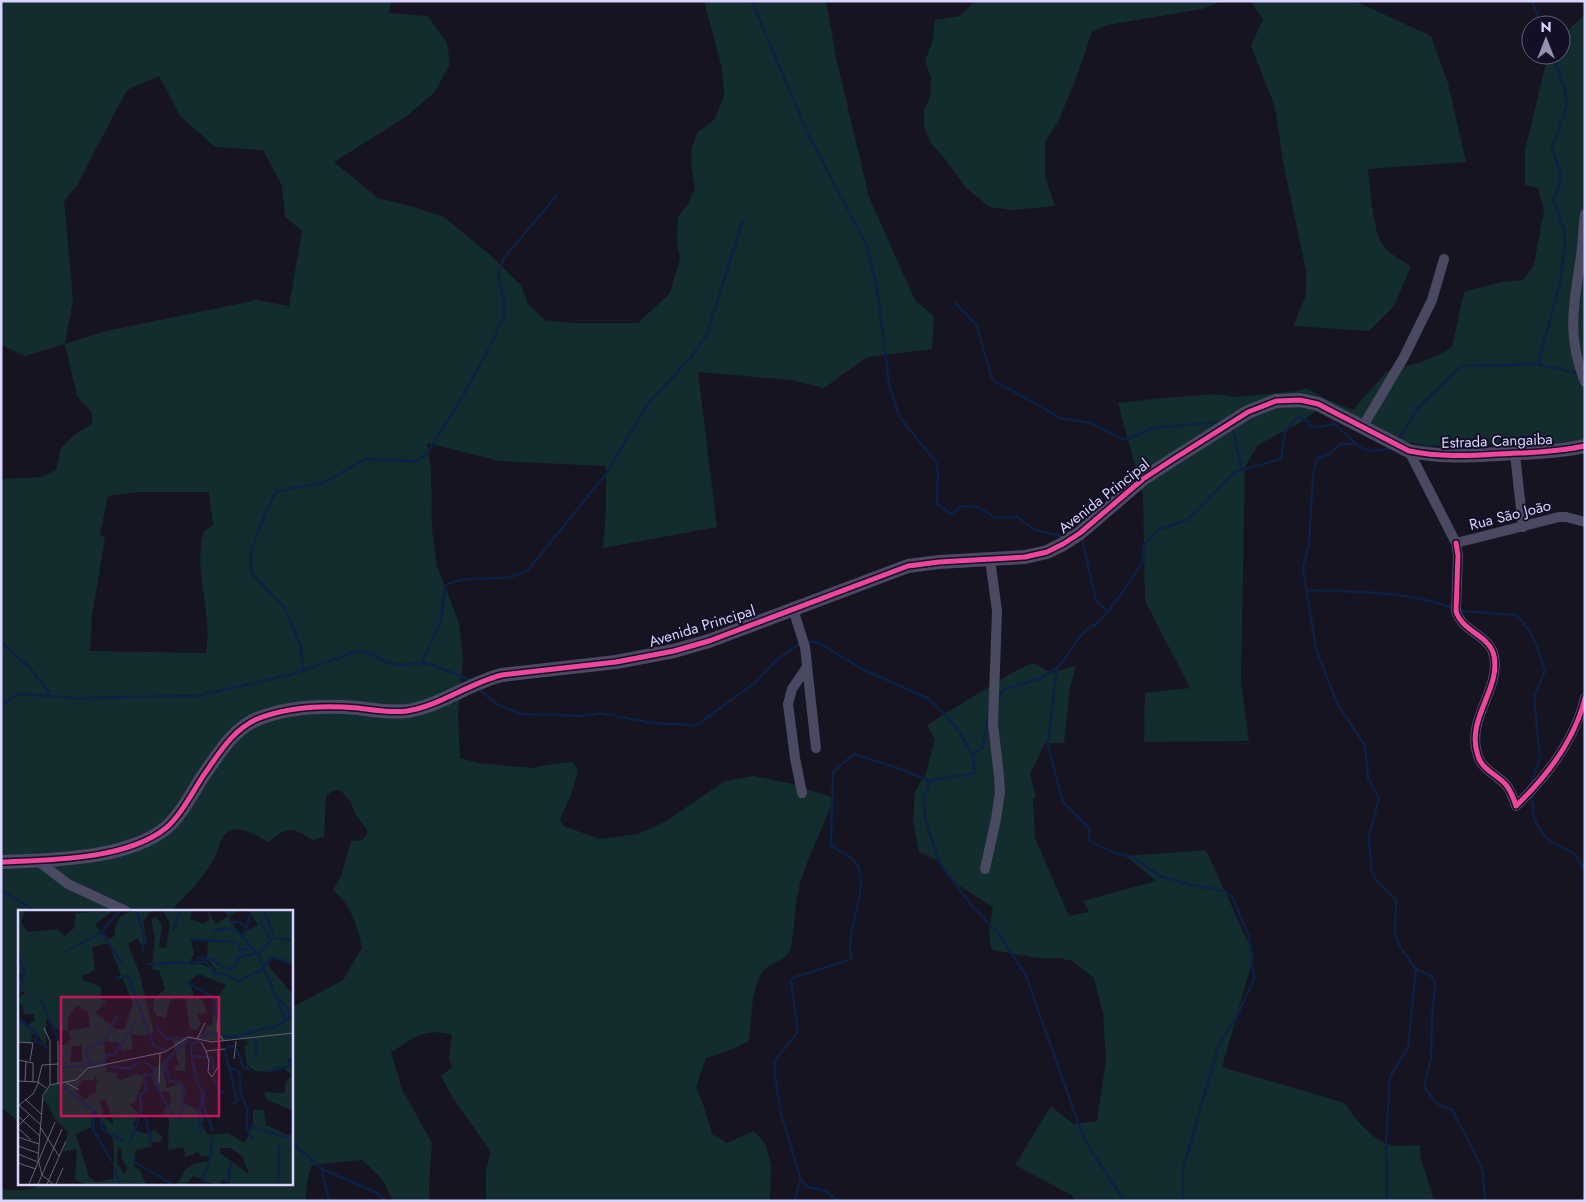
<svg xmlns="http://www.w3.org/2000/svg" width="1586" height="1202" viewBox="0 0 1586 1202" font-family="Jost,sans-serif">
<rect width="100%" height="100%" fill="#161421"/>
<!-- green -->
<path fill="#132c2d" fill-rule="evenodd" d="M1 1H392L388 13 428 16 447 43 450 64 435 92 407 116 334 162 378 198 414 207 444 217 490 255 521 285 528 304 545 320 572 323H638L670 293 680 259 677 242 678 217 688 204 695 188 691 165 692 147 698 132 714 120 724 96 722 68 704 1H826L836 57 869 197 915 300 934 317 932 349 867 357 824 388 791 380 698 372 717 527 603 548 606 510V466L500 461 427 443 431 469 432 529 437 566 459 623 463 657 458 716 460 758 479 763 531 768 553 764 572 762 578 770 571 795 560 819 563 826 600 839 638 834 666 821 725 781 753 776 793 784 833 798C824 830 805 859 798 892 795 904 794 945 789 952 785 959 770 964 764 970 750 986 752 1020 749 1041L728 1051 706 1058 696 1087 704 1107 712 1134 727 1143 754 1131 765 1143 771 1165 770 1201H486V1170L491 1152 453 1098 441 1076 452 1067 449 1058 452 1035C427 1027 411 1038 391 1053L402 1089 432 1143 429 1185 430 1201H393L382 1179 362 1160 312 1165C307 1177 306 1188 306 1201H1V1188C13 1193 35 1189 47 1183H291V1008L343 980 362 948C357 926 351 904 333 890L341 876 351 841 362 840 367 834V830L356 815 350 801 340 790H334C332 792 329 793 327 795 324 800 326 827 324 837L313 840C292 828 289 825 269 842 259 838 245 827 233 830 220 833 220 847 215 857 206 875 185 897 170 911H19V1122L1 1107V479L41 477 56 470 61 448 74 435 92 424V413L77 396 65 344 25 356 1 345ZM159 76 180 116 215 147 263 150 282 186 285 217 302 231 289 306 257 300 106 331 65 344 73 300 64 201 76 187 127 90ZM138 492H209L213 525 204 531C192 571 213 612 206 653L90 651 92 616 105 538 100 534 108 496Z
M975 1H1223L1202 9 1107 25 1092 32 1075 81 1058 122 1045 142V177L1055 206 1012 210 990 207 967 189 945 159 931 143 924 127V110L930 97 931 78 925 61 933 40 935 20 960 16Z
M1243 1H1355L1431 36 1448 83 1466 162 1368 169C1370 187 1373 232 1383 245 1391 255 1401 260 1411 266L1394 306 1369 331 1293 326 1306 295V271L1283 162 1275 107 1251 46 1263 19 1251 2Z
M1585 14V440L1559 443 1426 446 1396 439 1318 409 1301 422 1258 445 1245 467 1241 682 1249 741 1144 742 1145 693 1190 688 1145 601 1143 495 1118 403 1160 398 1215 394 1236 397 1297 391 1306 388 1330 401 1353 410 1387 371 1419 363 1441 354 1452 347 1464 292 1501 282 1523 280 1534 265 1544 210 1538 188 1525 185V150L1548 55H1561V37Z
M1033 663 1052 673 1076 665 1070 688 1064 743H1045L1030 774 1036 797 1033 799 1035 838 1069 916 1089 912 1083 901 1156 881 1126 856 1206 850 1254 955 1222 1067 1345 1103C1353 1118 1374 1142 1392 1145 1400 1147 1411 1145 1420 1145V1156L1434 1201H1075L1073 1196 1015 1165 1051 1106 1073 1124 1097 1121 1106 1060 1103 1013 1094 978 1072 961 1059 958H1037L992 950C987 932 990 925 993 907L958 885 939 861 919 852 913 821 915 792 926 773 935 740 927 725 1013 672Z"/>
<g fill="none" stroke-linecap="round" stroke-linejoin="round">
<!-- stream -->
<path stroke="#0d2144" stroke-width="2.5" d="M752 1 806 130 867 246 877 287 889 384 897 410 902 420 936 462 938 471 937 504 951 514 962 506 980 508 995 517H1017L1035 530 1061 536
M1532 1 1541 25
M955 303 976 324 992 379 997 383 1031 401 1060 418 1091 423 1124 440 1154 428 1219 422
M1538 365 1560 283 1565 242 1564 229 1553 199 1559 188 1560 173 1552 148 1562 121 1567 104 1564 86 1552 55
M1233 430 1242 470
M1398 441 1417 409 1461 366 1534 364 1578 373
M1356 444H1340L1329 454 1317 458 1313 475 1309 544 1303 568 1316 649 1337 703 1365 746 1368 778 1379 798 1369 836 1371 870 1376 880 1396 899 1395 934 1400 947 1416 969 1431 976 1435 982 1432 1021 1431 1058 1425 1082V1088L1436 1103 1452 1110 1479 1161 1483 1174 1485 1201
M1082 538 1096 601 1108 612
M1306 590C1353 592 1410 591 1453 608
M1460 611 1516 615C1532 629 1539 651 1545 671L1534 696 1540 759 1531 783
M807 641 819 643 862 669 927 698C945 712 962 733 972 754 974 759 974 767 975 773L930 781 895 767 854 754 833 772 831 845C838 852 851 855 856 863 872 888 842 935 852 959L795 977 791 980 798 1032 776 1059 774 1068 781 1114 801 1180 808 1187 826 1191 838 1201
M1 642 30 668 48 691 47 696
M422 663 441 621 445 586C470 571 502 586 528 570L606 474 647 405 692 356 707 334 743 220
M1057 667 1048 743 1049 750 1063 802 1089 828 1090 841 1112 852 1134 858 1160 876 1191 885 1225 891 1229 894 1233 899 1249 936 1254 977 1252 984 1236 1018 1219 1044 1183 1169V1201
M303 670 301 646 285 608 253 575C242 556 267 512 275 494L278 491 323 483 365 459 412 461 418 460 426 455 464 394 494 339 504 316V303L498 274 504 258 557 195
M481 691 495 703 520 714 582 716 600 713 652 723 692 725 698 724 756 682 775 661 799 644
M998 698 1005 689 1042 678 1062 663 1080 636 1091 626 1096 625 1108 612 1121 594 1142 563 1144 545 1160 529 1189 519 1235 472 1281 459 1285 432 1298 416 1307 421 1312 428 1334 424C1355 440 1359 458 1390 448
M1 706 16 695 24 694 77 698 196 696 290 675 358 651 374 655 385 662 401 665 415 663 430 664 470 680
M973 754 982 748 989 714
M930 781 924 796 925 818 940 864 973 907 998 933 1026 976 1084 1139 1124 1201
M1532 794 1534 819 1544 836 1553 843 1575 854 1585 871
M1 890 35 911
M291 1142 322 1169 377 1193 386 1201
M322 1170 329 1201
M795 1201 800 1180
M1387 1201 1386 1142 1390 1077 1408 1047 1416 969"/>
<!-- minor -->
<path stroke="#4a4962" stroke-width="10" d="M1585 214C1583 228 1583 242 1581 256 1574 304 1566 335 1585 382
M1363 426 1404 357 1432 300 1444 259
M1409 451 1456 543 1559 517H1566L1585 522
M1515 454 1523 527
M1456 543 1458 555 1456 611C1462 632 1490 635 1494 656 1501 690 1465 719 1478 756 1482 770 1498 775 1507 786 1511 792 1514 799 1516 806 1546 777 1575 740 1585 698
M793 609 805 647 816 748
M802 793 795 758 788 704 792 689 807 667
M38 861 68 884 126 911
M985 869 996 819 1000 792 999 776 993 724 997 611 990 559"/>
<!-- tertiary -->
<path stroke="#4a4962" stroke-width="14" d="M1 862C50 860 126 860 166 828 181 815 192 793 203 776 218 755 232 730 257 719 289 706 324 705 358 708 374 710 391 713 407 711 440 706 469 683 502 675L616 662 674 651 709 641 908 566 939 562 1025 557 1047 552 1063 544 1080 533 1143 479 1172 460 1248 412 1276 401 1300 400 1318 404 1409 451C1439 457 1467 456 1497 454 1527 453 1555 452 1585 446"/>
<defs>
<path id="cycleway" d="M1456 543 1458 555 1456 611C1462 632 1490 635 1494 656 1501 690 1465 719 1478 756 1482 770 1498 775 1507 786 1511 792 1514 799 1516 806 1546 777 1575 740 1585 698
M1 862C50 860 126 860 166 828 181 815 192 793 203 776 218 755 232 730 257 719 289 706 324 705 358 708 374 710 391 713 407 711 440 706 469 683 502 675L616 662 674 651 709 641 908 566 939 562 1025 557 1047 552 1063 544 1080 533 1143 479 1172 460 1248 412 1276 401 1300 400 1318 404 1409 451C1439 457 1467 456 1497 454 1527 453 1555 452 1585 446"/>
</defs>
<!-- cycleway casing -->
<use href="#cycleway" stroke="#130f26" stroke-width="8"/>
<!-- cycleway -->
<use href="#cycleway" stroke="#ed469a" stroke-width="5"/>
</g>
<g text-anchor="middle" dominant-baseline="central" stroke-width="4" stroke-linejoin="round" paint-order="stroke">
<!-- street labels -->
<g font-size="15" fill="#d9d4ff" stroke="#130f26">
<text transform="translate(1497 441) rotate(-2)">Estrada Cangaiba</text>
<text transform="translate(1104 496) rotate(-38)">Avenida Principal</text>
<text transform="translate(1510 515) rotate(-14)">Rua São João</text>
<text transform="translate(702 626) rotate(-17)">Avenida Principal</text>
</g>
</g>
<!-- overview -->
<g transform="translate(18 910)">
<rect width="275" height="275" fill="#161421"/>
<path d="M0 1H7L3 12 10 22 40 19 46 27 56 18 58 3 95 1 77 14 85 26 93 29 97 25V16L103 6 114 1H133L125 12 129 33 123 35 120 28 110 34 121 62 136 122 125 126 113 124 115 139 103 141V133L86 131 89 162 100 163 99 168 103 170 118 164 126 166 118 190 112 195 120 203 115 214 117 221 132 224 136 219 145 228 142 232H134L133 237 118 240 116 256 122 260 128 274H67L57 270 59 241 57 239 45 242 50 222 36 208 31 196 25 190 29 179 40 171V135L48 134 53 129 50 121 39 119 28 108V136L19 124H14L13 134 0 132V112L10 115 17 110 16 104 7 105 3 93 0 94V88L8 82 0 81V70L7 66 0 62ZM90 33 115 94 107 119H98L77 103 88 91 82 88 83 77 65 70 64 66 77 60 74 37ZM59 95 70 102 72 117 50 121V107ZM54 136H64V152H52ZM76 166 80 170 77 175 79 181 66 190 57 180 66 170H76ZM87 189 95 210V214L86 207 82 192ZM79 202 95 230 96 250 95 269 78 272 71 267 58 224 73 217 74 203ZM100 238 104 239 103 248 109 258 107 264 99 254ZM145 1H174L172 9 185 14 191 10 190 1 198 14 210 6 206 1H220L211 7 222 25 240 15 231 1H275V53L256 48 250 51 251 57 275 84V146L270 150 275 162V201L248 189 246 182 267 183V174L273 164 262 156 249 162 237 161 229 155 226 137 230 133 227 128 198 131 174 128 167 133V161H157V156L161 155 154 127 178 128 187 122 189 116 194 115 197 92 208 75 181 64 171 71 176 86 185 91 189 103 179 104 183 114 179 120 172 119 167 87 152 90 148 108 139 106 135 100 136 89 147 79 141 60H135L134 54 137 27 133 9 138 7 144 15 141 37 148 38 152 14ZM173 29 190 32 189 49 199 61 180 53 174 55 171 53 176 44ZM146 153H150L146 164 149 178 158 175 155 172 163 171 168 182 165 193 184 201 186 210 183 213 190 225 210 223 227 233 235 215V200H246L248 215 269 225 275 223V274H212L205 270 201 274H195L175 266 169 274H159L168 259 175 254 191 251 193 247 183 246 180 242 168 247 165 237 150 240 151 212 150 206 144 203 148 197 152 198 153 187 150 182 142 181 134 169 135 159ZM202 238H213L224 246 231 264 202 243Z" fill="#132c2d" fill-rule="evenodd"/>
<path fill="none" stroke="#0d2144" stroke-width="2.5" d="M119 1 126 27 125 41M246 1 257 28 275 31M212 12H222L227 17M155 20 162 1M196 20 216 18 240 44 267 109M84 23 105 55M225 26 233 4M171 29 216 32 221 35 222 41 234 38M48 41 84 22 101 1M0 43 6 62 0 85M241 44 253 31 242 11M179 47 194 50 211 60 218 56 220 48 238 43M129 54 188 52 198 64H206L221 71 247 58M246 55 255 47 275 54M96 68 110 66 136 137 148 140M168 72 195 87 199 110M22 88 41 131M262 90 273 104M0 109 19 124 17 131 30 137M138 117 148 129H163M205 126 216 127 261 115 275 104M184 127 189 123 198 124M237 128 239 146M182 131 174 133 173 144 179 173 186 184 185 195 195 221M219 140 225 157 232 159M174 146 194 148 196 160M125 151 139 161M86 152 88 145 96 144 113 121 117 109M148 153 151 170 165 175 167 180 161 211M73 154 68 144 71 136 86 132 99 106M143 155 171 129M91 156 112 159 122 151M42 158 87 153M212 158 219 160 222 166V182L229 199V219L236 231M247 162 271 156 275 146M136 165 137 173 156 207M195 167 205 184M43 175 82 206 84 219 105 231M184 184 181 206 184 223M214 195 219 190 207 142 209 137 216 136M76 204 75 219 94 252M123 204 129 211 133 234M232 216 271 228M112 232 123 204 122 184 128 182 126 164 136 165M115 251 154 274M96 257 101 274M188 274 184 267 191 254 195 226M210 274 213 252M260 274 261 233"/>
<path fill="none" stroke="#64617a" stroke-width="1" d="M201 99 199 121 206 131M26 118 32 131V175M179 129 187 113M0 132 15 133 12 151M183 132 188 141 207 139M188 141 191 152 190 162 194 167 200 157V139M216 149 218 131M0 150 15 153V171M0 171 20 172 28 178M7 171 8 151M20 172 24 155 40 154M47 172 61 180M40 173V131M141 173 142 143M7 189 23 204M1 195 23 215M0 196 15 184 21 172M0 206 22 226M0 216 11 205M22 217 41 246M0 218 13 230M0 227 21 234M0 236 20 243M0 244 20 252M0 253 18 259M11 274 37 212M20 274 44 219M29 274 48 231M35 274 24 265 20 249 25 185 32 175 58 170 70 158 147 142 170 127 194 132 275 123M38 274 45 258"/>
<path fill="#c2185b" fill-opacity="0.15" stroke="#c2185b" stroke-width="2.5" d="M43 87H201V206H43Z"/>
<rect width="275" height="275" fill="none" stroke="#d9d4ff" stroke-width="2.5"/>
</g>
<!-- border -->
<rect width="1586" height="1202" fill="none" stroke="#d9d4ff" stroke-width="5"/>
<!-- north arrow -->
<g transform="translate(1546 40)"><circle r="24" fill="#130f26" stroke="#625e7d"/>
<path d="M0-4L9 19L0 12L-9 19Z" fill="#9591b1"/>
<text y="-8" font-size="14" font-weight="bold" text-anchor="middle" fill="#d9d4ff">N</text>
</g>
</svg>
